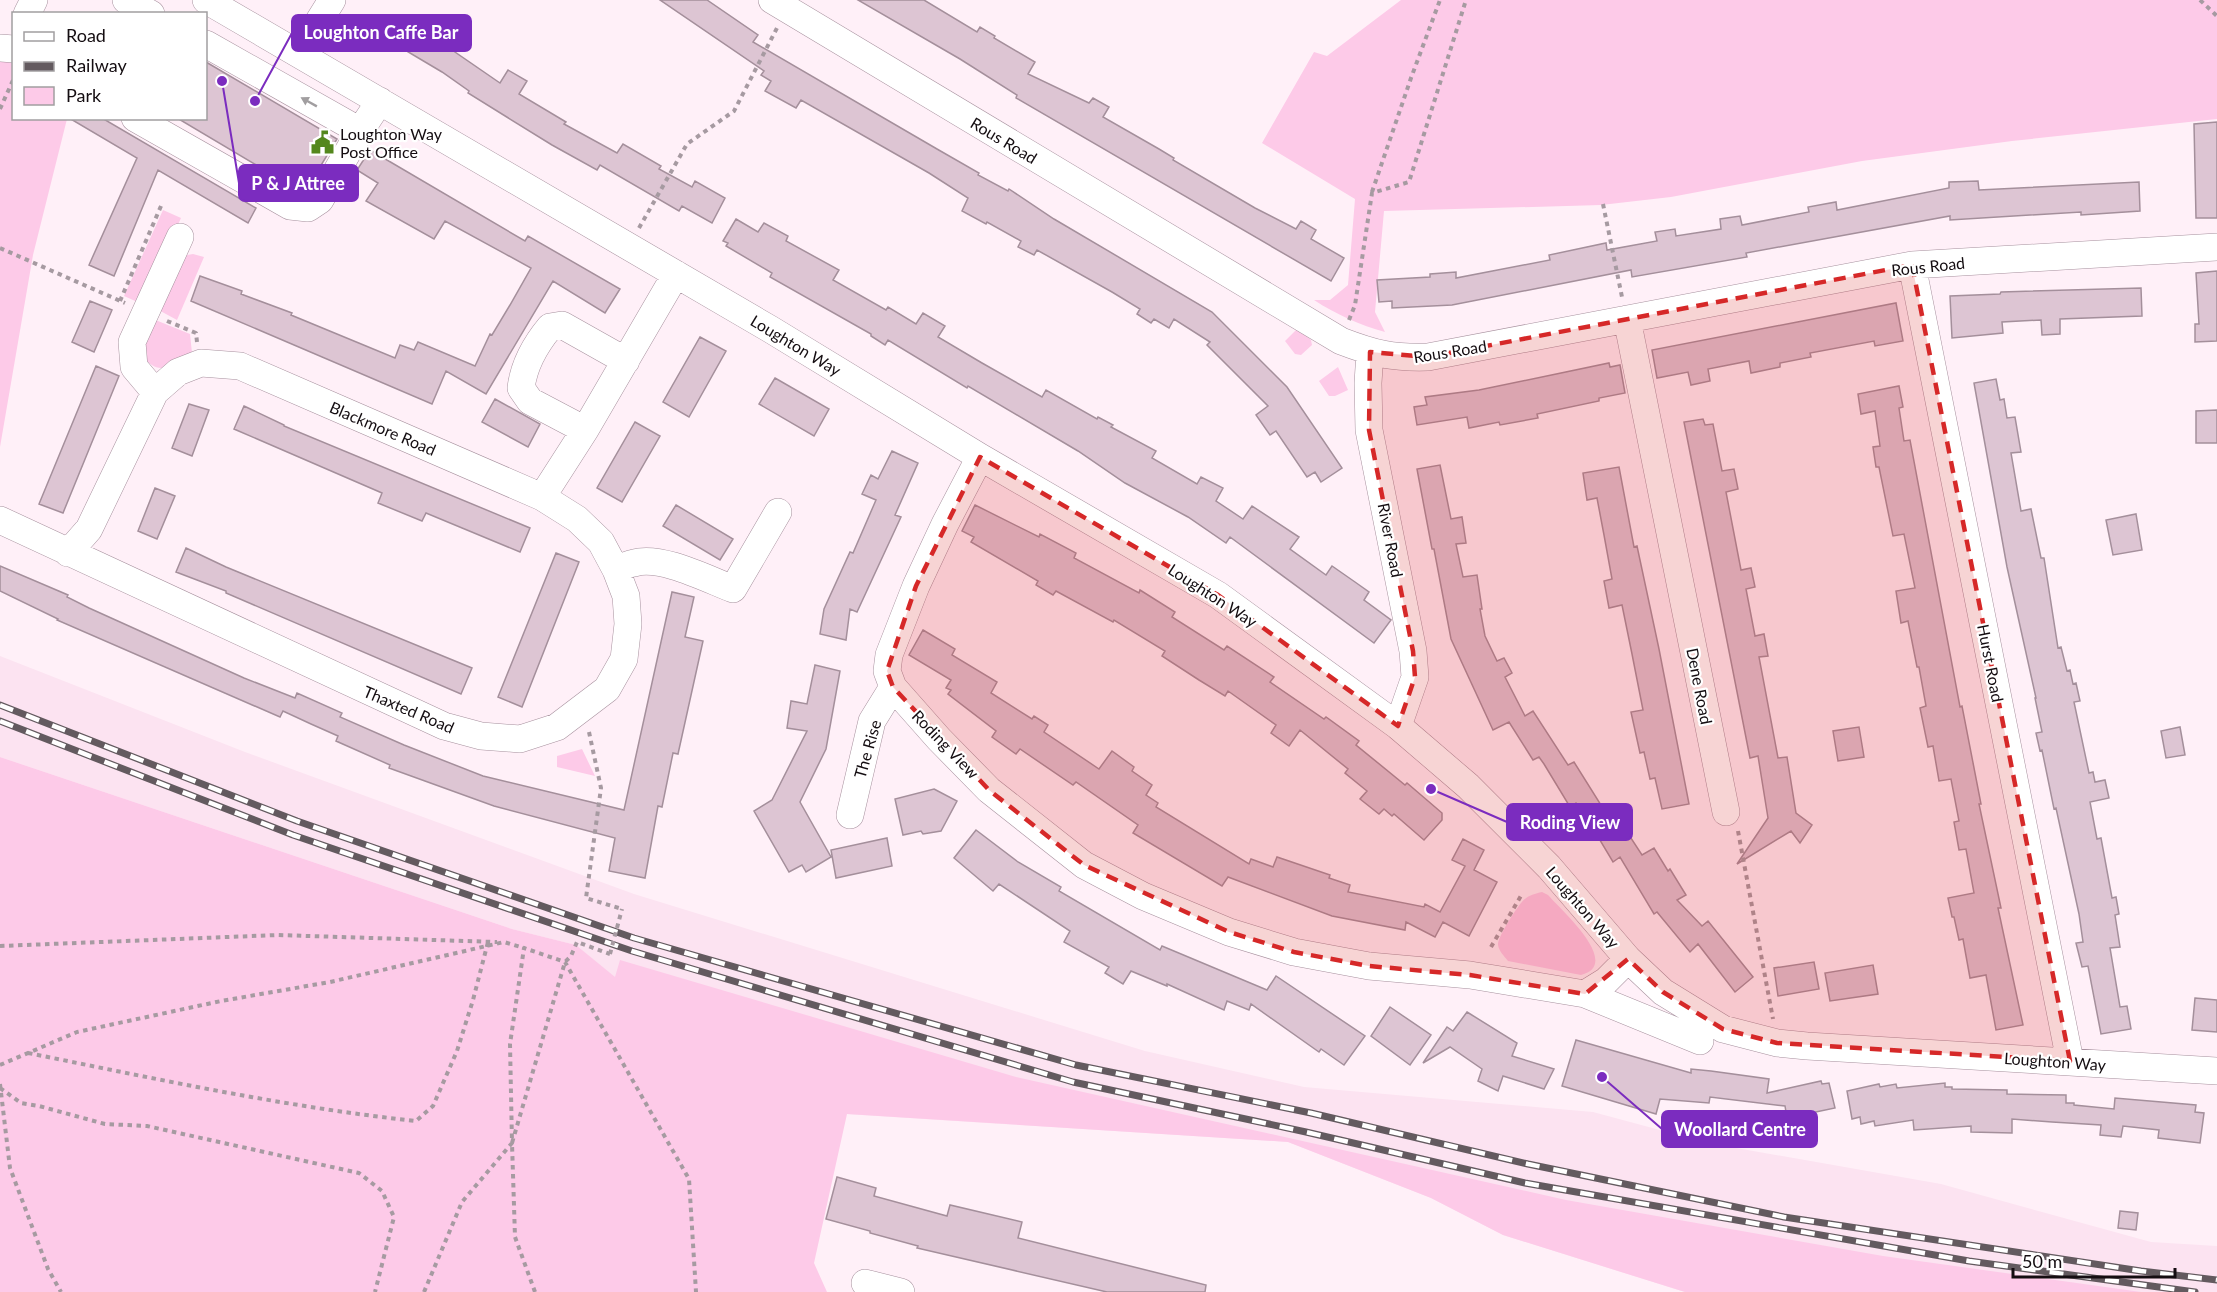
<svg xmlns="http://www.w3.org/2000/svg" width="2217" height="1292" viewBox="0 0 2217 1292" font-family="Lato,sans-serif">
<rect width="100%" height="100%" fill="#fff0f8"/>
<!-- built -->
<path fill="#fce3f1" d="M0 656 245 752 634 894 1145 1051 1304 1087 1593 1112 1708 1143 1941 1184 2151 1242 2217 1246V1292H1685L1503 1235 1431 1198 1288 1142 846 1114 615 978 576 945 512 929 0 757Z"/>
<!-- green -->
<path fill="#fdcae8" d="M1401 0H2217V119L2012 141 1862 161 1671 197 1601 205 1384 211 1375 312 1385 332C1360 325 1337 315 1314 300H1330L1348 285 1355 199 1262 143 1314 52 1327 56Z
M13 60 14 118 67 119 33 255 0 447V61Z
M163 210 181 218 142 304 124 296Z
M193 254 204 257 177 320 153 307 182 256Z
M153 319 190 334 192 353C172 365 159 379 141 354Z
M1298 328 1311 340 1312 345 1301 355 1295 354 1285 341Z
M1338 367 1348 390 1335 396H1329L1319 381Z
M582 749 595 776 557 767V756Z
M0 757 512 929 576 945 615 977 620 960 1016 1077 1566 1200 1883 1256 2141 1292H1685L1503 1235 1431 1198 1288 1142 847 1114 814 1263 827 1292H0Z
M1542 892 1548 895C1561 910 1623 964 1581 975L1508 961C1504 956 1499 951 1498 945 1497 938 1516 909 1521 903 1526 896 1534 894 1542 892Z"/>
<!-- building -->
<path fill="#ddc5d3" stroke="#a48f9b" stroke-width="1.5" d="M660 0H707L758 35 753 42 937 149 979 173 978 175 1008 191 1009 189 1054 219 1212 312 1287 387 1342 468 1321 482 1315 472 1307 477 1276 431 1270 435 1256 415 1268 406 1207 345 1210 342 1174 319 1169 328 1154 319 1151 323 1137 314 1140 309 1112 292 1037 250 1034 255 1018 247 1021 241 987 222 986 224 962 211 968 198 929 173 801 100 796 108 765 91 771 81 761 75 764 71Z
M858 0H924L977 32 980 27 995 36 994 38 1035 62 1028 74 1089 103 1093 98 1109 107 1103 117 1159 149 1174 158 1173 160 1255 208 1296 229 1301 221 1316 230 1311 239 1344 258 1331 281 1016 98 1017 95 960 59Z
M404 15 457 48 455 52 500 83 508 70 527 81 519 94 566 122 564 124 617 153 623 144 661 166 659 169 692 187 695 181 725 198 712 223 682 206 679 211 600 165 597 170 552 145 468 93 469 91 442 72 388 40Z
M206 62 337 139 306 190 300 191 177 118H206Z
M69 118H102L256 208 248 223 158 170 114 276 89 265 137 158Z
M2217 122V218H2196L2194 124Z
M370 150 525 241 528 236 620 289 605 313 553 281 486 394 446 371 432 404 191 301 200 276 242 291 241 294 292 313 291 315 395 358 400 345 414 350 418 342 475 366 490 334 492 335 510 305 531 268 445 221 434 239 366 201 378 183 357 170Z
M1978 181 1979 190 2139 182 2140 211 2081 215V212L1950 220V216L1746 253 1747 257 1632 277 1631 270 1452 305 1392 308V301L1379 302 1377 280 1430 277V274L1456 272V278L1550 260 1549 255 1606 243 1607 250 1657 241 1655 232 1675 229 1676 236 1721 229 1720 219 1740 216 1742 225 1809 212 1808 207 1836 202 1837 210 1949 188V182Z
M736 219 758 232 764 223 788 236 786 241 839 270 833 280 886 310 888 307 916 324 923 313 945 326 938 337 982 363 1042 397 1046 390 1097 419 1098 417 1113 425 1111 427 1156 451 1152 458 1197 484 1201 477 1223 488 1216 501 1243 519 1252 506 1299 537 1290 549 1326 575 1332 566 1355 582 1369 592 1364 600 1391 620 1374 643 1230 537 1226 543 1188 517 1125 483 1078 451 968 386 967 388 888 340 885 345 871 336V334L770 277 772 273 726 246 728 243 723 241Z
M2217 271V341L2195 342V324H2199L2196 273Z
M2141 288 2142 316 2060 319V334L2042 335 2041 320 2002 322 2003 333 1952 338 1950 296 2000 294 2001 292Z
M90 301 112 310 94 352 72 342Z
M1896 303 1903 341 1875 346 1874 341 1810 353 1811 357 1780 363V367L1751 373 1749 361 1708 369 1710 381 1691 385 1688 372 1657 378 1652 350Z
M700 337 726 351 689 417 663 402Z
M1609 363 1610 367 1620 365 1625 393 1599 398V401L1537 414 1538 418 1500 425 1499 422 1469 428 1467 417 1417 425 1414 407 1427 405 1425 397 1479 390Z
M96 366 119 376 63 513 39 504Z
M775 378 829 409 814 436 759 404Z
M1996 379 2000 400 2004 399 2007 418 2015 417 2021 452 2011 453 2021 511 2031 509 2041 558H2044L2058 648 2061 647 2067 671 2070 670 2073 684 2076 683 2080 701 2074 702 2089 773 2093 772 2095 782 2105 780 2109 798 2090 802 2097 839 2101 838 2112 898 2116 897 2119 914 2115 915 2120 947 2110 948 2120 1007 2127 1006 2131 1029 2101 1034 2088 966 2082 967 2076 943 2083 942 2079 914 2056 808 2054 809 2042 750 2040 751 2036 733 2042 732 2035 698H2036L2007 567 1974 383Z
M1899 386 1903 407 1899 408 1904 441 1910 440 1960 707 1962 706 1981 804H1979L2001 908H1998L2023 1025 1996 1030 1986 975 1970 978 1963 939 1959 940 1954 917H1952L1948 898 1974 893 1966 849 1959 850 1954 822 1959 821 1951 779 1939 781 1933 746 1928 747 1920 708 1926 706 1919 667H1917L1908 621 1901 623 1896 591 1915 588 1904 534 1893 536 1879 467H1876L1873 447 1880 446 1875 411 1861 414 1858 394Z
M495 399 540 424 528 447 482 422Z
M189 404 209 410 192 456 172 448Z
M244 406 284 425V426L530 528 520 552 426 513 422 521 378 503 382 493 234 429Z
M2217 410V443H2196V411Z
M1703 419 1705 425 1713 424 1722 471 1734 469 1738 489 1726 492 1741 570 1751 568 1755 587 1746 589 1755 636 1764 634 1768 656 1759 657 1778 758 1787 757 1796 813 1812 825 1800 843 1791 831 1737 864 1768 818 1758 756 1750 758 1684 422Z
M635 422 660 436 622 502 597 488Z
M892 451 918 463 895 515 901 517 857 612 850 609 846 640 820 634 824 609 850 552 853 553 876 500 862 494 871 475 878 479Z
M1440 465 1451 519 1462 517 1466 543 1456 544 1463 577 1477 575 1482 609H1480L1485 636 1497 661 1504 658 1512 673 1505 677 1525 716 1533 711 1568 765 1574 762 1604 810 1610 806 1642 855 1654 848 1668 871 1670 869 1686 895 1677 900 1702 926 1708 921 1753 977 1735 992 1698 944 1690 952 1657 912 1654 914 1620 857 1613 862 1582 810 1576 803 1570 807 1544 764 1539 757 1533 760 1509 722 1493 730 1451 639 1434 549H1432L1417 469Z
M1619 467 1634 547 1637 546 1659 649 1689 804 1662 809 1655 778 1650 779 1644 752 1640 753 1631 712 1643 710 1632 654 1622 605 1609 608 1604 581 1612 579 1604 535 1597 498 1587 500 1583 473Z
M155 488 175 496 157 539 138 531Z
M676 505 733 539 720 560 663 526Z
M975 505 1039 537 1040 534 1076 553 1074 558 1139 593 1140 590 1175 612 1172 617 1224 650 1227 646 1274 677 1270 682 1324 719 1326 717 1359 741 1356 745 1405 785 1407 783 1442 813V820L1424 840 1394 814 1392 816 1384 809 1379 814 1360 799 1367 791 1345 773 1348 769 1300 730 1289 746 1271 733 1276 725 1228 691 1225 696 1199 680 1162 656 1165 651 1114 620 1113 622 1056 591 1053 595 1036 585 1038 581 971 542 974 537 962 531Z
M2136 514 2142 550 2113 555 2106 520Z
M186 548 226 567 472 668 461 694 226 593V591L176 572Z
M556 553 579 562 522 707 498 697Z
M0 566 68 595 67 597 89 608 244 678 295 698 297 693 342 713 340 717 404 745 483 776 624 810 672 592 694 597 685 637 703 641 678 754 673 753 662 807 658 806 645 878 609 871 615 838 494 806 389 768 390 765 336 741 338 736 311 724 283 711 280 717 57 620 58 619 0 591Z
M923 630 955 649 952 655 997 682 991 693 1032 719 1034 716 1048 725 1044 732 1099 769 1112 751 1134 767 1132 771 1152 785 1146 795 1158 803 1156 807 1249 864 1251 859 1273 867 1277 857 1330 875 1329 878 1350 885 1348 892 1424 907 1425 904 1440 912 1465 866 1452 860 1463 839 1484 850 1474 870 1497 882 1469 936 1443 922 1435 937 1406 922 1405 930 1332 916 1228 877 1222 886 1133 833 1138 825 1076 782 1073 785 1020 749 1016 754 992 737 996 731 948 694 951 690 946 688 951 680 909 655Z
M815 665 840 671 826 749 800 802 831 857 806 872 802 865 789 872 754 811 772 800 807 731 787 728 791 701 807 704Z
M1859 727 1864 757 1838 761 1833 731Z
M2180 727 2185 755 2166 758 2161 731Z
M934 789 957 801 941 831 923 834 921 831 903 835 895 799Z
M976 830 1018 862 1061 887 1059 891 1160 950 1162 946 1267 990 1276 976 1365 1036 1344 1065 1321 1049 1319 1052 1251 1004 1249 1010 1227 1001 1224 1010 1167 984V986L1131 971 1123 984 1105 973 1109 967 1064 942 1070 931 999 884 993 891 954 858Z
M887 838 892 866 836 878 831 850Z
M1814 962 1819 989 1778 996 1774 968Z
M1873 965 1878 994 1830 1001 1825 973Z
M2195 998 2217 1000V1032L2192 1030Z
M1390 1007 1431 1035 1410 1065 1371 1036Z
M1467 1012 1517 1043 1512 1056 1554 1069 1544 1089 1503 1076 1498 1091 1478 1081 1482 1069 1450 1047 1423 1063 1447 1027 1453 1031Z
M1576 1040 1691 1073V1069L1711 1071 1769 1079 1767 1093 1821 1081 1822 1084 1829 1083 1835 1108 1787 1118 1785 1106 1710 1097 1709 1103 1660 1099 1656 1114 1562 1086Z
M1945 1083V1087H1952V1089L2007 1090V1094L2066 1095V1103H2074V1105L2114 1109 2115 1098 2196 1105 2195 1112 2204 1113 2200 1143 2158 1138 2159 1130 2123 1126 2121 1137 2100 1135 2101 1125 2052 1122 2012 1119V1133L1971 1132V1126L1914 1130 1913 1120 1875 1126 1874 1121 1861 1124 1860 1117 1852 1119 1847 1091 1879 1084 1880 1087 1896 1084 1897 1088Z
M837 1177 876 1188 874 1196 947 1216 950 1205 1022 1222 1018 1238 1206 1285 1205 1292H1107L917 1248 918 1246 870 1233V1231L826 1219Z
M2120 1211 2138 1213 2136 1230 2118 1228Z"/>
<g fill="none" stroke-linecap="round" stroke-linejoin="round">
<defs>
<path id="minor" d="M126 0 151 14
M206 0 770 329 980 457 1218 595 1398 726 1468 786 1549 867 1628 959 1663 992 1723 1029 1777 1043 1807 1046 2217 1071
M772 0 1341 341C1375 354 1392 358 1428 357L1912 265 2217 247
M27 14 34 0
M206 44 360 131
M0 48 14 49
M299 53 332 0
M135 118 290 206 308 208 320 200 360 131 380 101
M1912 265 2070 1061
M1627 319 1726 812
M1370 352 1368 383 1369 430 1413 651 1415 677 1398 726
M155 392 134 367 132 342 180 237
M585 430 530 401 521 388C524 364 535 345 550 327L562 325 626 361
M980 457 945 524 916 586 889 655 887 671 893 687 939 739 989 790 1084 865 1143 896 1229 932 1294 952 1369 966 1470 975 1585 994 1606 981 1628 959
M0 520 444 726 481 736 520 739 557 727 607 689 624 659 628 624 626 596 616 570 601 542 577 519 542 497
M68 553 89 529 155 392 178 372 201 363 240 366 542 497 585 430 676 274
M616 570C622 567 628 564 634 563 661 555 707 579 733 589L778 512
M850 815 872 721 893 687
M1585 994 1700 1041
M865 1283 901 1292"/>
</defs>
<!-- minor casing -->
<use href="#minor" stroke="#a7919e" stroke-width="28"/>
<!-- path -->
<path stroke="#a69aa1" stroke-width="4" stroke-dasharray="4.5 4.5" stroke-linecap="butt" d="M2200 0 2217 16
M0 109 14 78
M1372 192 1411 78 1440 0
M1603 204 1622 297
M639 228 687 144 734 111 777 28
M0 248 125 303
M120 301 161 206
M1349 320 1355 305 1372 193 1409 182 1466 0
M167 321 196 333 197 342
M589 732 601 788 586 898 622 909
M1738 831 1773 1019
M0 946 278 935 497 942
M1491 947 1522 894
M28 1053C157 1079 285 1107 416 1121L433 1106 457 1051 473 1000 488 942
M0 1065 77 1032 221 1001 330 982 504 942 524 948
M0 1084 10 1168 48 1269 61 1292
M0 1088 21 1103 39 1106 105 1124 147 1126 359 1173 382 1191 394 1217 375 1292
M424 1292 462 1202 512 1143 510 1044 524 948 565 962 689 1179 696 1292
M535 1292 515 1237 512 1143 565 962 571 956 577 942 610 954"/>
<!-- minor -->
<use href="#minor" stroke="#fff" stroke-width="27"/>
<defs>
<path id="rail" d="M0 705 297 821 634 938 1076 1065 1311 1113 1528 1164 1784 1217 2141 1271 2217 1280
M0 721 293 835 632 951 1073 1082 1306 1132 1525 1183 1969 1261 2195 1292"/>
</defs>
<!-- rail casing -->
<use href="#rail" stroke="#635a5f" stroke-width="7"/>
<!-- rail -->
<use href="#rail" stroke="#fff" stroke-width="4.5" stroke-dasharray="14" stroke-linecap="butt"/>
<!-- path-bridge -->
<path stroke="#a69aa1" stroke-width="4" stroke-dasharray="4.5 4.5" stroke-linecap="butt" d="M610 954 622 909"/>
</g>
<!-- one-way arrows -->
<defs><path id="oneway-solid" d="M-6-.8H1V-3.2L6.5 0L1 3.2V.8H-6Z" transform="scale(1.5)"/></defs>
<use fill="#a19ea0" href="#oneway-solid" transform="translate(309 102) rotate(-151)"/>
<!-- marked area -->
<path fill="#d62828" fill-opacity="0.2" stroke="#d62828" stroke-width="4.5" stroke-dasharray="12 8" stroke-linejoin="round" d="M1912 265 2070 1061 1777 1043 1723 1029 1663 992 1628 959 1585 994 1470 975 1369 966 1294 952 1229 932 1084 865 989 790 893 687 887 671 916 586 980 457 1218 595 1398 726 1415 677 1413 651 1369 430 1370 352 1428 357Z"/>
<!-- icons -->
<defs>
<symbol id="civic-bare" viewBox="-9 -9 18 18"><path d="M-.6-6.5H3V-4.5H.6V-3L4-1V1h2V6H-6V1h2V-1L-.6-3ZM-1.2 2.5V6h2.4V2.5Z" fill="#54871d" stroke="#fff" stroke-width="2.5" paint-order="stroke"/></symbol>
</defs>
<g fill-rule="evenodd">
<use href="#civic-bare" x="306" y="126" width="33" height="33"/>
</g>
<g text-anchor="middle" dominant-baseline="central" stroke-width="4.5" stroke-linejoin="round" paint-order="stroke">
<!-- poi labels -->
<g font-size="16" fill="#140d11" stroke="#fff" text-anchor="start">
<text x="340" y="133">Loughton Way<tspan x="340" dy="18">Post Office</tspan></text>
</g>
<!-- street labels -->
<g font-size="16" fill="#140d11" stroke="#fff">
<text transform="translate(1004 140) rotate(31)">Rous Road</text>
<text transform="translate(1928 266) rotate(-6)">Rous Road</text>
<text transform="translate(796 345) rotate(31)">Loughton Way</text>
<text transform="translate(1450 351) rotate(-9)">Rous Road</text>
<text transform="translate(383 428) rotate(23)">Blackmore Road</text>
<text transform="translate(1391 540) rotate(79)">River Road</text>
<text transform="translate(1213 595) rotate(33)">Loughton Way</text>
<text transform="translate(1991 663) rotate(79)">Hurst Road</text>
<text transform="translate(1700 686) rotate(79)">Dene Road</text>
<text transform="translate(409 709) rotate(23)">Thaxted Road</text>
<text transform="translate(946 744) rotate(46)">Roding View</text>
<text transform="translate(867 749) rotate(-74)">The Rise</text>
<text transform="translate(1583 907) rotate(49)">Loughton Way</text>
<text transform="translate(2055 1061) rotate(4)">Loughton Way</text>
</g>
</g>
<!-- callouts -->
<path fill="none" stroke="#7b2cbf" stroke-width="2" d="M255 101L292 33M222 81L239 183M1431 789L1507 822M1602 1077L1662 1129"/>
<g fill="#7b2cbf" stroke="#fff" stroke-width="2">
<circle cx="255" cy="101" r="6"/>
<circle cx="222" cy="81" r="6"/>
<circle cx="1431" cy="789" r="6"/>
<circle cx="1602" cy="1077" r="6"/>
</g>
<g fill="#7b2cbf" stroke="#7b2cbf" stroke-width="2">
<rect x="292" y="15" width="179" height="36" rx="6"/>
<rect x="239" y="165" width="119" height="36" rx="6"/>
<rect x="1507" y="804" width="125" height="36" rx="6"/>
<rect x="1662" y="1111" width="155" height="36" rx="6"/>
</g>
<g font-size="18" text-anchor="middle" font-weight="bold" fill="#fff">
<text x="381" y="39">Loughton Caffe Bar</text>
<text x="298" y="190">P &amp; J Attree</text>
<text x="1570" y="829">Roding View</text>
<text x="1740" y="1136">Woollard Centre</text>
</g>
<!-- legend -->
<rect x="12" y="12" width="195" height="108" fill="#ffffff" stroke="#a19ea0" stroke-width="1.5"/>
<rect x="24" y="32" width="30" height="9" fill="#ffffff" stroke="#a19ea0" stroke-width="1.5"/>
<text x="66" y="42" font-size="18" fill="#140d11">Road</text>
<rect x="24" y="62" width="30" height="9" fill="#635a5f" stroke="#a19ea0" stroke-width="1.5"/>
<text x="66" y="72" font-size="18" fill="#140d11">Railway</text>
<rect x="24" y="87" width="30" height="18" fill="#fdcae8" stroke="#a19ea0" stroke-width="1.5"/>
<text x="66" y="102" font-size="18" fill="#140d11">Park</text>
<!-- scale -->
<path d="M2013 1268v9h162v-9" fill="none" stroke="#140d11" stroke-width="3"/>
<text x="2022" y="1268" font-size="18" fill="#140d11" stroke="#ffffff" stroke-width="4.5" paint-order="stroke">50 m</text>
</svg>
